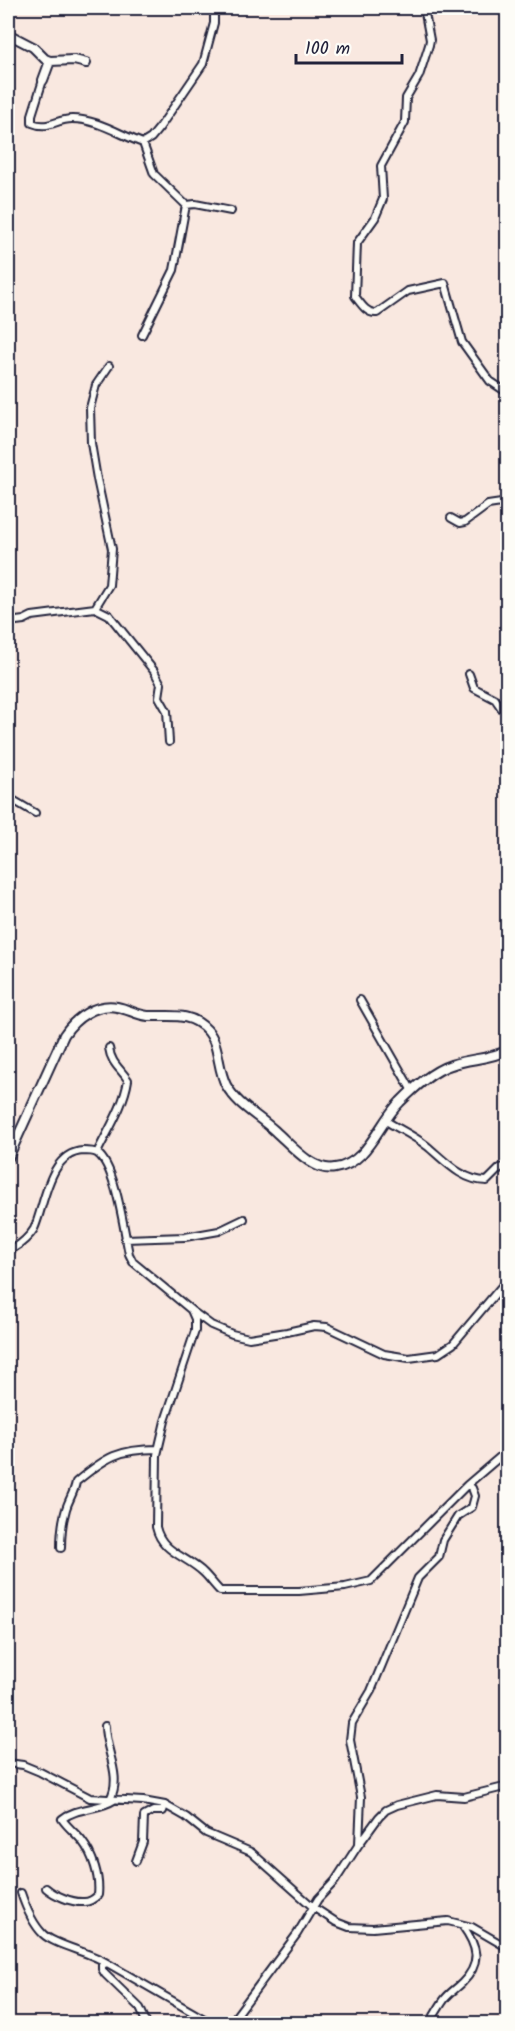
<svg xmlns="http://www.w3.org/2000/svg" width="515" height="2031" viewBox="0 0 515 2031" font-family="Kalam,sans-serif">
<rect width="100%" height="100%" fill="#f9e8e0"/>
<filter id="ink" filterUnits="userSpaceOnUse"><feTurbulence type="fractalNoise" baseFrequency=".0167" numOctaves="2"/><feDisplacementMap in="SourceGraphic" scale="12" xChannelSelector="R" yChannelSelector="G"/><feConvolveMatrix kernelMatrix="1 2 1 2 8 2 1 2 1" color-interpolation-filters="sRGB"/></filter>
<g filter="url(#ink)">
<g fill="none" stroke-linecap="round" stroke-linejoin="round">
<defs>
<path id="minor" d="M424 8 430 40 429 45 419 76 406 98 405 122 381 166 383 199 375 218 357 243 355 296C361 304 367 314 377 313L408 291 445 283 462 342 490 381 508 393
M43 80 32 115V123C49 130 56 119 72 119 97 119 120 135 143 143L151 138 160 127 203 64 214 23V8
M143 143 154 174 186 205 195 204 231 211
M142 335 174 270 186 205
M451 518 460 523 465 522 488 505 508 502
M95 608 109 585 112 549 97 479 91 443 90 408 96 385 109 366
M8 622 24 620 32 616 95 608 109 615 154 671 161 684 159 697 167 711 169 742
M469 674 474 688 495 699 502 709 508 711
M8 800H13L35 813
M360 1000 412 1091
M386 1121C399 1129 414 1136 427 1146 445 1161 462 1181 487 1181L500 1168 508 1166
M97 1153C108 1130 124 1106 128 1080 120 1068 111 1063 109 1048
M125 1239 185 1237 219 1231 244 1219
M8 1243 14 1248C21 1244 30 1236 34 1229 45 1205 48 1153 83 1151 88 1151 93 1151 97 1153 116 1166 124 1231 129 1254L133 1262 191 1310 195 1319V1331L165 1421 157 1455 156 1527C162 1553 187 1556 204 1573 210 1579 214 1585 220 1591H299L345 1587 371 1581 467 1485 472 1488 475 1496 472 1507 458 1516 443 1540 439 1557 418 1578 371 1691 352 1723 350 1740 361 1797 359 1844 335 1881 318 1899 297 1934 230 2024
M192 1311 211 1325 232 1334 249 1338 287 1332 314 1326 327 1327 384 1354 409 1358 438 1354 453 1344 501 1287 508 1283
M467 1485 508 1450
M61 1548C61 1535 62 1522 66 1509 69 1499 74 1493 76 1482 106 1457 119 1449 158 1449
M105 1726C105 1751 123 1776 110 1799
M8 1763 23 1765 40 1772 90 1798 143 1801 165 1805 186 1817 206 1833 251 1852 313 1907 336 1922 349 1927 373 1928 448 1921 472 1927 508 1948
M360 1843 379 1817 386 1810 397 1805 437 1795 464 1797 508 1786
M136 1861 143 1842 144 1816 153 1811H163L165 1805
M46 1888C54 1895 72 1903 84 1902 89 1902 95 1898 98 1895 100 1877 93 1855 82 1841 76 1833 68 1828 62 1819 77 1807 99 1810 114 1800
M21 1893C26 1908 32 1923 43 1934 54 1945 90 1952 107 1963
M147 2024 140 2008 105 1974 102 1969V1965L107 1963 213 2024
M429 2024C434 2016 439 2007 444 2000 449 1993 456 1989 462 1983 482 1963 478 1947 462 1925"/>
<path id="tertiary" d="M8 34 33 47 45 59 50 61 74 60 86 63
M43 80 50 61
M8 1158 64 1035C75 1018 96 1003 117 1007 128 1009 137 1015 148 1016 170 1017 190 1011 207 1030 220 1044 217 1068 226 1085 237 1105 259 1116 275 1131 286 1141 297 1153 309 1161 317 1166 325 1170 335 1168 368 1164 379 1122 400 1102 414 1088 432 1071 451 1065 470 1058 489 1060 508 1050"/>
</defs>
<!-- minor casing -->
<use href="#minor" stroke="#22223b" stroke-width="10"/>
<!-- tertiary casing -->
<use href="#tertiary" stroke="#22223b" stroke-width="12"/>
<!-- minor -->
<use href="#minor" stroke="#fdfcf7" stroke-width="6"/>
<!-- tertiary -->
<use href="#tertiary" stroke="#fdfcf7" stroke-width="8"/>
</g>
</g>
<!-- margin -->
<rect width="515" height="2031" fill="none" stroke="#fdfcf7" stroke-width="30"/>
<rect x="15" y="15" width="485" height="2001" fill="none" stroke="#22223b" stroke-width="2" filter="url(#ink)"/>
<!-- scale -->
<path d="M296 54v9h106v-9" fill="none" stroke="#22223b" stroke-width="3"/>
<text x="305" y="54" font-size="18" fill="#22223b" stroke="#fdfcf7" stroke-width="4.5" paint-order="stroke">100 m</text>
</svg>
